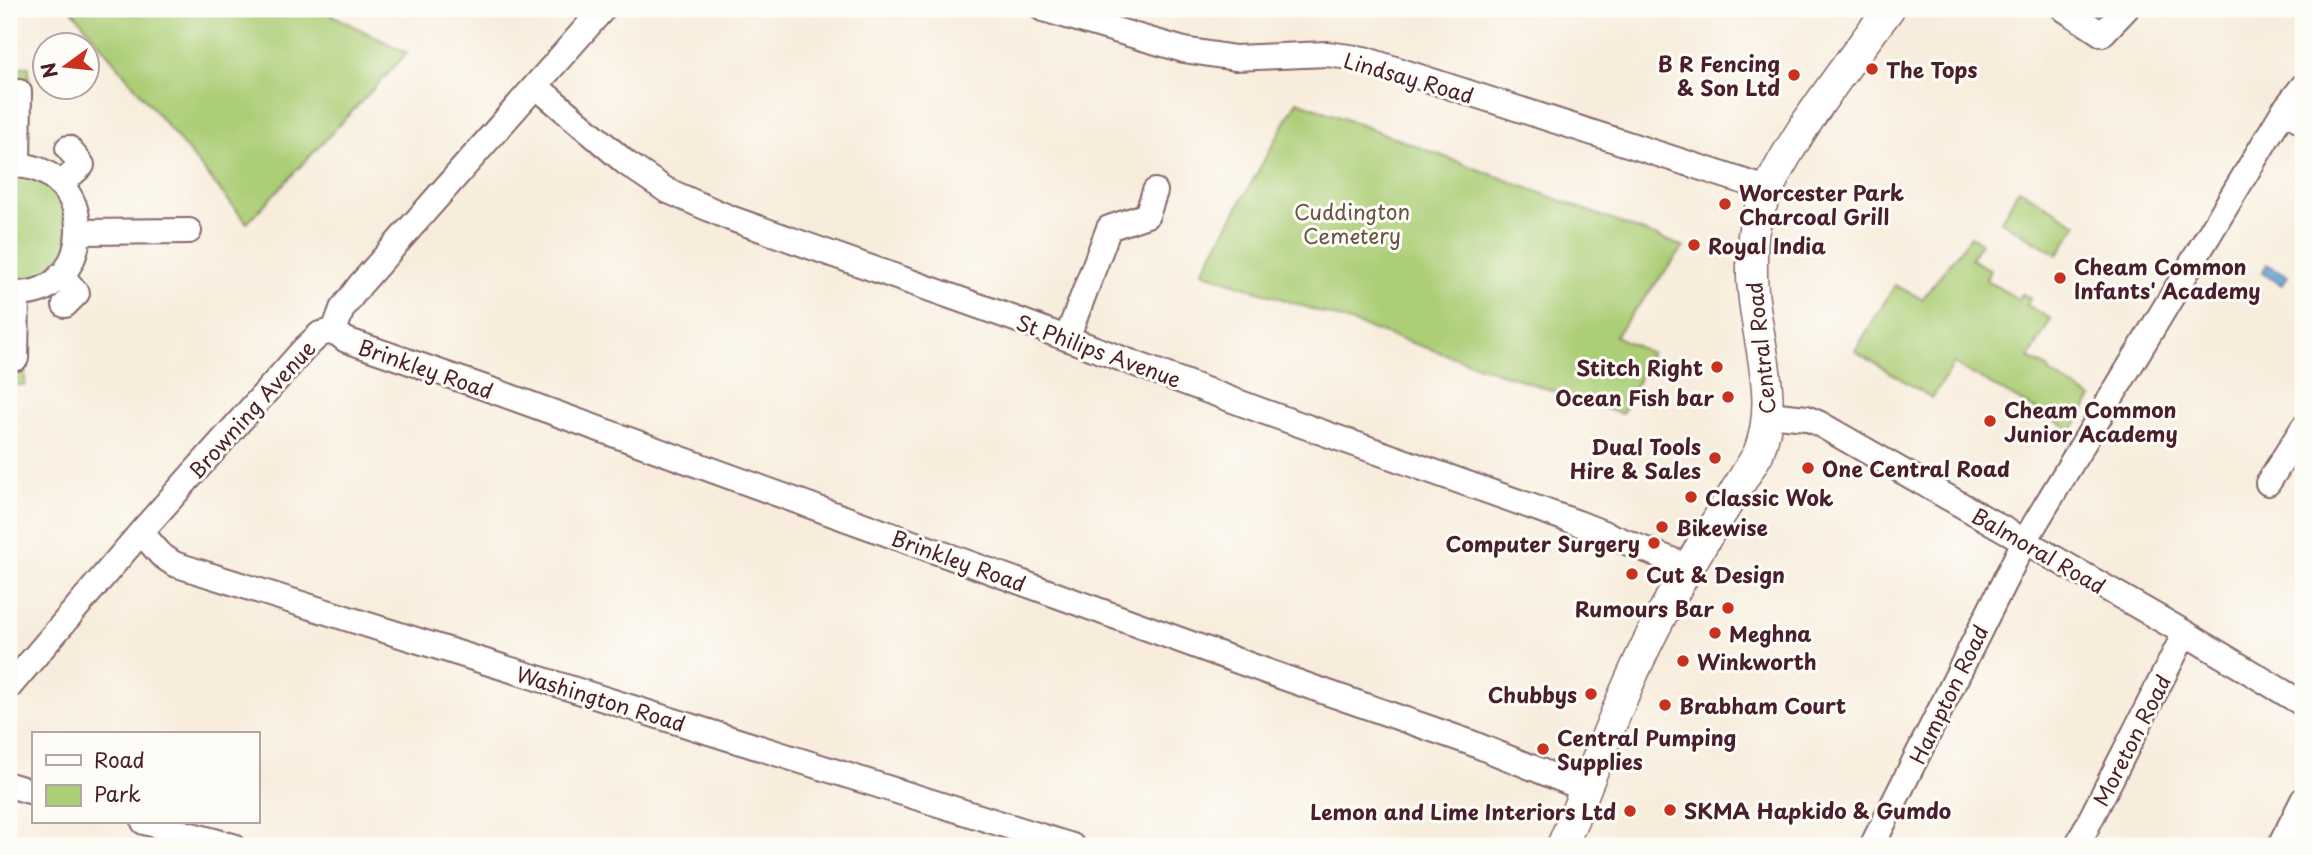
<svg xmlns="http://www.w3.org/2000/svg" width="2312" height="855" viewBox="0 0 2312 855" font-family="'Playpen Sans',sans-serif">
<rect width="100%" height="100%" fill="#fdfcf7"/>
<filter id="ink" filterUnits="userSpaceOnUse"><feTurbulence type="fractalNoise" baseFrequency=".0143" numOctaves="2"/><feDisplacementMap in="SourceGraphic" scale="14" xChannelSelector="R" yChannelSelector="G"/><feConvolveMatrix kernelMatrix="1 2 1 2 8 2 1 2 1" color-interpolation-filters="sRGB"/></filter>
<filter id="wash" filterUnits="userSpaceOnUse"><feTurbulence type="fractalNoise" baseFrequency=".00686" numOctaves="4" result="noise"/><feDisplacementMap in="SourceGraphic" scale="28" xChannelSelector="R" yChannelSelector="G"/><feGaussianBlur stdDeviation="1.57" result="paint"/><feColorMatrix in="noise" values="0 0 0 0 0 0 0 0 0 0 0 0 0 0 0 0 0 1.4 0 .05"/><feComposite in="paint" operator="in"/></filter>
<g filter="url(#wash)">
<rect width="100%" height="100%" fill="#f8eddc"/>
<!-- green -->
<path fill="#abce76" stroke="#7a7650" stroke-width="2" d="M71 9H320L407 53 247 223Z
M10 67H29V86L10 85Z
M1297 101 1684 247 1615 336 1651 353 1622 414 1202 272Z
M9 165 69 195 68 267 9 293Z
M2019 189 2077 224 2058 255 2001 221Z
M1971 236 1981 243 1971 259 1990 270 1986 280 2018 299 2022 294 2030 298 2027 305 2051 319 2029 358 2049 369 2048 372 2092 398 2072 430 1954 364 1932 398 1855 351 1895 285 1922 299Z
M9 364H25V385H9Z"/>
<!-- water -->
<path fill="#60a0d3" stroke="#55607f" stroke-width="2" d="M2267 264 2288 276 2282 285 2262 273Z"/>
</g>
<g filter="url(#ink)">
<g fill="none" stroke-linecap="round" stroke-linejoin="round">
<defs>
<path id="minor" d="M1043 9 1184 50 1235 58 1327 54 1364 59 1767 189
M2064 9 2102 34 2126 9
M536 86 626 163 666 190 730 218 1015 319 1262 411 1578 523 1689 567
M2284 110 2303 122
M9 165C105 163 97 304 9 293
M18 165 19 92
M61 184 82 165 68 148
M79 232 189 231
M61 275 77 293 65 305
M334 331 346 340 497 392 1271 673 1469 742 1585 789
M1067 338 1109 228 1147 215 1155 191
M16 358 17 294
M1769 414 1806 418 1818 423 2185 633 2303 704
M2268 483 2303 428
M141 532 161 555 174 564 1072 846
M9 687 141 532 305 348 320 334 334 331 342 309 360 285 603 9
M9 785 33 792
M144 822 233 846
M1872 846 2024 542 2284 110 2303 86
M2077 846 2185 633
M2280 846 2303 800"/>
<path id="major" d="M1562 846C1594 771 1621 692 1659 620 1688 563 1725 509 1758 454 1782 396 1753 335 1752 275 1752 259 1751 237 1756 221 1767 185 1787 153 1807 122 1833 83 1861 46 1889 9"/>
</defs>
<!-- minor casing -->
<use href="#minor" stroke="#876769" stroke-width="28"/>
<!-- major casing -->
<use href="#major" stroke="#876769" stroke-width="33"/>
<!-- minor -->
<use href="#minor" stroke="#fff" stroke-width="24"/>
<!-- major -->
<use href="#major" stroke="#fff" stroke-width="30"/>
</g>
</g>
<!-- markers -->
<g fill="#c8321e" stroke="#fdfcf7" stroke-width="2.5">
<circle cx="1872" cy="69" r="7"/>
<circle cx="1794" cy="75" r="7"/>
<circle cx="1725" cy="204" r="7"/>
<circle cx="1694" cy="245" r="7"/>
<circle cx="2060" cy="278" r="7"/>
<circle cx="1717" cy="367" r="7"/>
<circle cx="1728" cy="397" r="7"/>
<circle cx="1990" cy="421" r="7"/>
<circle cx="1715" cy="458" r="7"/>
<circle cx="1808" cy="468" r="7"/>
<circle cx="1691" cy="497" r="7"/>
<circle cx="1662" cy="527" r="7"/>
<circle cx="1654" cy="543" r="7"/>
<circle cx="1632" cy="574" r="7"/>
<circle cx="1728" cy="608" r="7"/>
<circle cx="1715" cy="633" r="7"/>
<circle cx="1683" cy="661" r="7"/>
<circle cx="1591" cy="694" r="7"/>
<circle cx="1665" cy="705" r="7"/>
<circle cx="1543" cy="749" r="7"/>
<circle cx="1670" cy="810" r="7"/>
<circle cx="1630" cy="811" r="7"/>
</g>
<g text-anchor="middle" dominant-baseline="central" stroke-width="6" stroke-linejoin="round" paint-order="stroke">
<!-- poi labels -->
<g font-size="21" font-weight="bold" fill="#4a1f2b" stroke="#fdfcf7" text-anchor="start">
<text x="1780" y="63" text-anchor="end">B R Fencing<tspan x="1780" dy="24">&amp; Son Ltd</tspan></text>
<text x="1886" y="69">The Tops</text>
<text x="1739" y="192">Worcester Park<tspan x="1739" dy="24">Charcoal Grill</tspan></text>
<text x="1708" y="245">Royal India</text>
<text x="2074" y="266">Cheam Common<tspan x="2074" dy="24">Infants' Academy</tspan></text>
<text x="1703" y="367" text-anchor="end">Stitch Right</text>
<text x="1714" y="397" text-anchor="end">Ocean Fish bar</text>
<text x="2004" y="409">Cheam Common<tspan x="2004" dy="24">Junior Academy</tspan></text>
<text x="1701" y="446" text-anchor="end">Dual Tools<tspan x="1701" dy="24">Hire &amp; Sales</tspan></text>
<text x="1822" y="468">One Central Road</text>
<text x="1705" y="497">Classic Wok</text>
<text x="1676" y="527">Bikewise</text>
<text x="1640" y="543" text-anchor="end">Computer Surgery</text>
<text x="1646" y="574">Cut &amp; Design</text>
<text x="1714" y="608" text-anchor="end">Rumours Bar</text>
<text x="1729" y="633">Meghna</text>
<text x="1697" y="661">Winkworth</text>
<text x="1577" y="694" text-anchor="end">Chubbys</text>
<text x="1679" y="705">Brabham Court</text>
<text x="1557" y="737">Central Pumping<tspan x="1557" dy="24">Supplies</tspan></text>
<text x="1684" y="810">SKMA Hapkido &amp; Gumdo</text>
<text x="1616" y="811" text-anchor="end">Lemon and Lime Interiors Ltd</text>
</g>
<!-- street labels -->
<g font-size="21" fill="#4a1f2b" stroke="#fdfcf7">
<text transform="translate(1409 77) rotate(16)">Lindsay Road</text>
<text transform="translate(1760 348) rotate(-96)">Central Road</text>
<text transform="translate(1099 350) rotate(20)">St Philips Avenue</text>
<text transform="translate(426 368) rotate(19)">Brinkley Road</text>
<text transform="translate(251 409) rotate(-48)">Browning Avenue</text>
<text transform="translate(2039 550) rotate(30)">Balmoral Road</text>
<text transform="translate(959 560) rotate(20)">Brinkley Road</text>
<text transform="translate(1948 694) rotate(-64)">Hampton Road</text>
<text transform="translate(601 698) rotate(17)">Washington Road</text>
<text transform="translate(2131 740) rotate(-63)">Moreton Road</text>
</g>
<!-- park labels -->
<g font-size="21" fill="#675442" stroke="#fdfcf7">
<text x="1352" y="211">Cuddington<tspan x="1352" dy="24">Cemetery</tspan></text>
</g>
</g>
<!-- margin -->
<rect width="2312" height="855" fill="none" stroke="#fdfcf7" stroke-width="35"/>
<!-- legend -->
<rect x="32" y="732" width="228" height="91" fill="#fdfcf7" stroke="#b5a4a5" stroke-width="2"/>
<rect x="46" y="755" width="35" height="10" fill="#ffffff" stroke="#b5a4a5" stroke-width="2"/>
<text x="94" y="768" font-size="21" fill="#4a1f2b">Road</text>
<rect x="46" y="785" width="35" height="21" fill="#abce76" stroke="#b5a4a5" stroke-width="2"/>
<text x="94" y="802" font-size="21" fill="#4a1f2b">Park</text>
<!-- north arrow -->
<g transform="translate(66 66) rotate(255)"><circle r="33" fill="#fdfcf7" stroke="#b5a4a5" stroke-width="2"/>
<path d="M0-5L12 26L0 18L-12 26Z" fill="#c8321e"/>
<text y="-10" font-size="19" font-weight="bold" text-anchor="middle" fill="#4a1f2b">N</text>
</g>
</svg>
